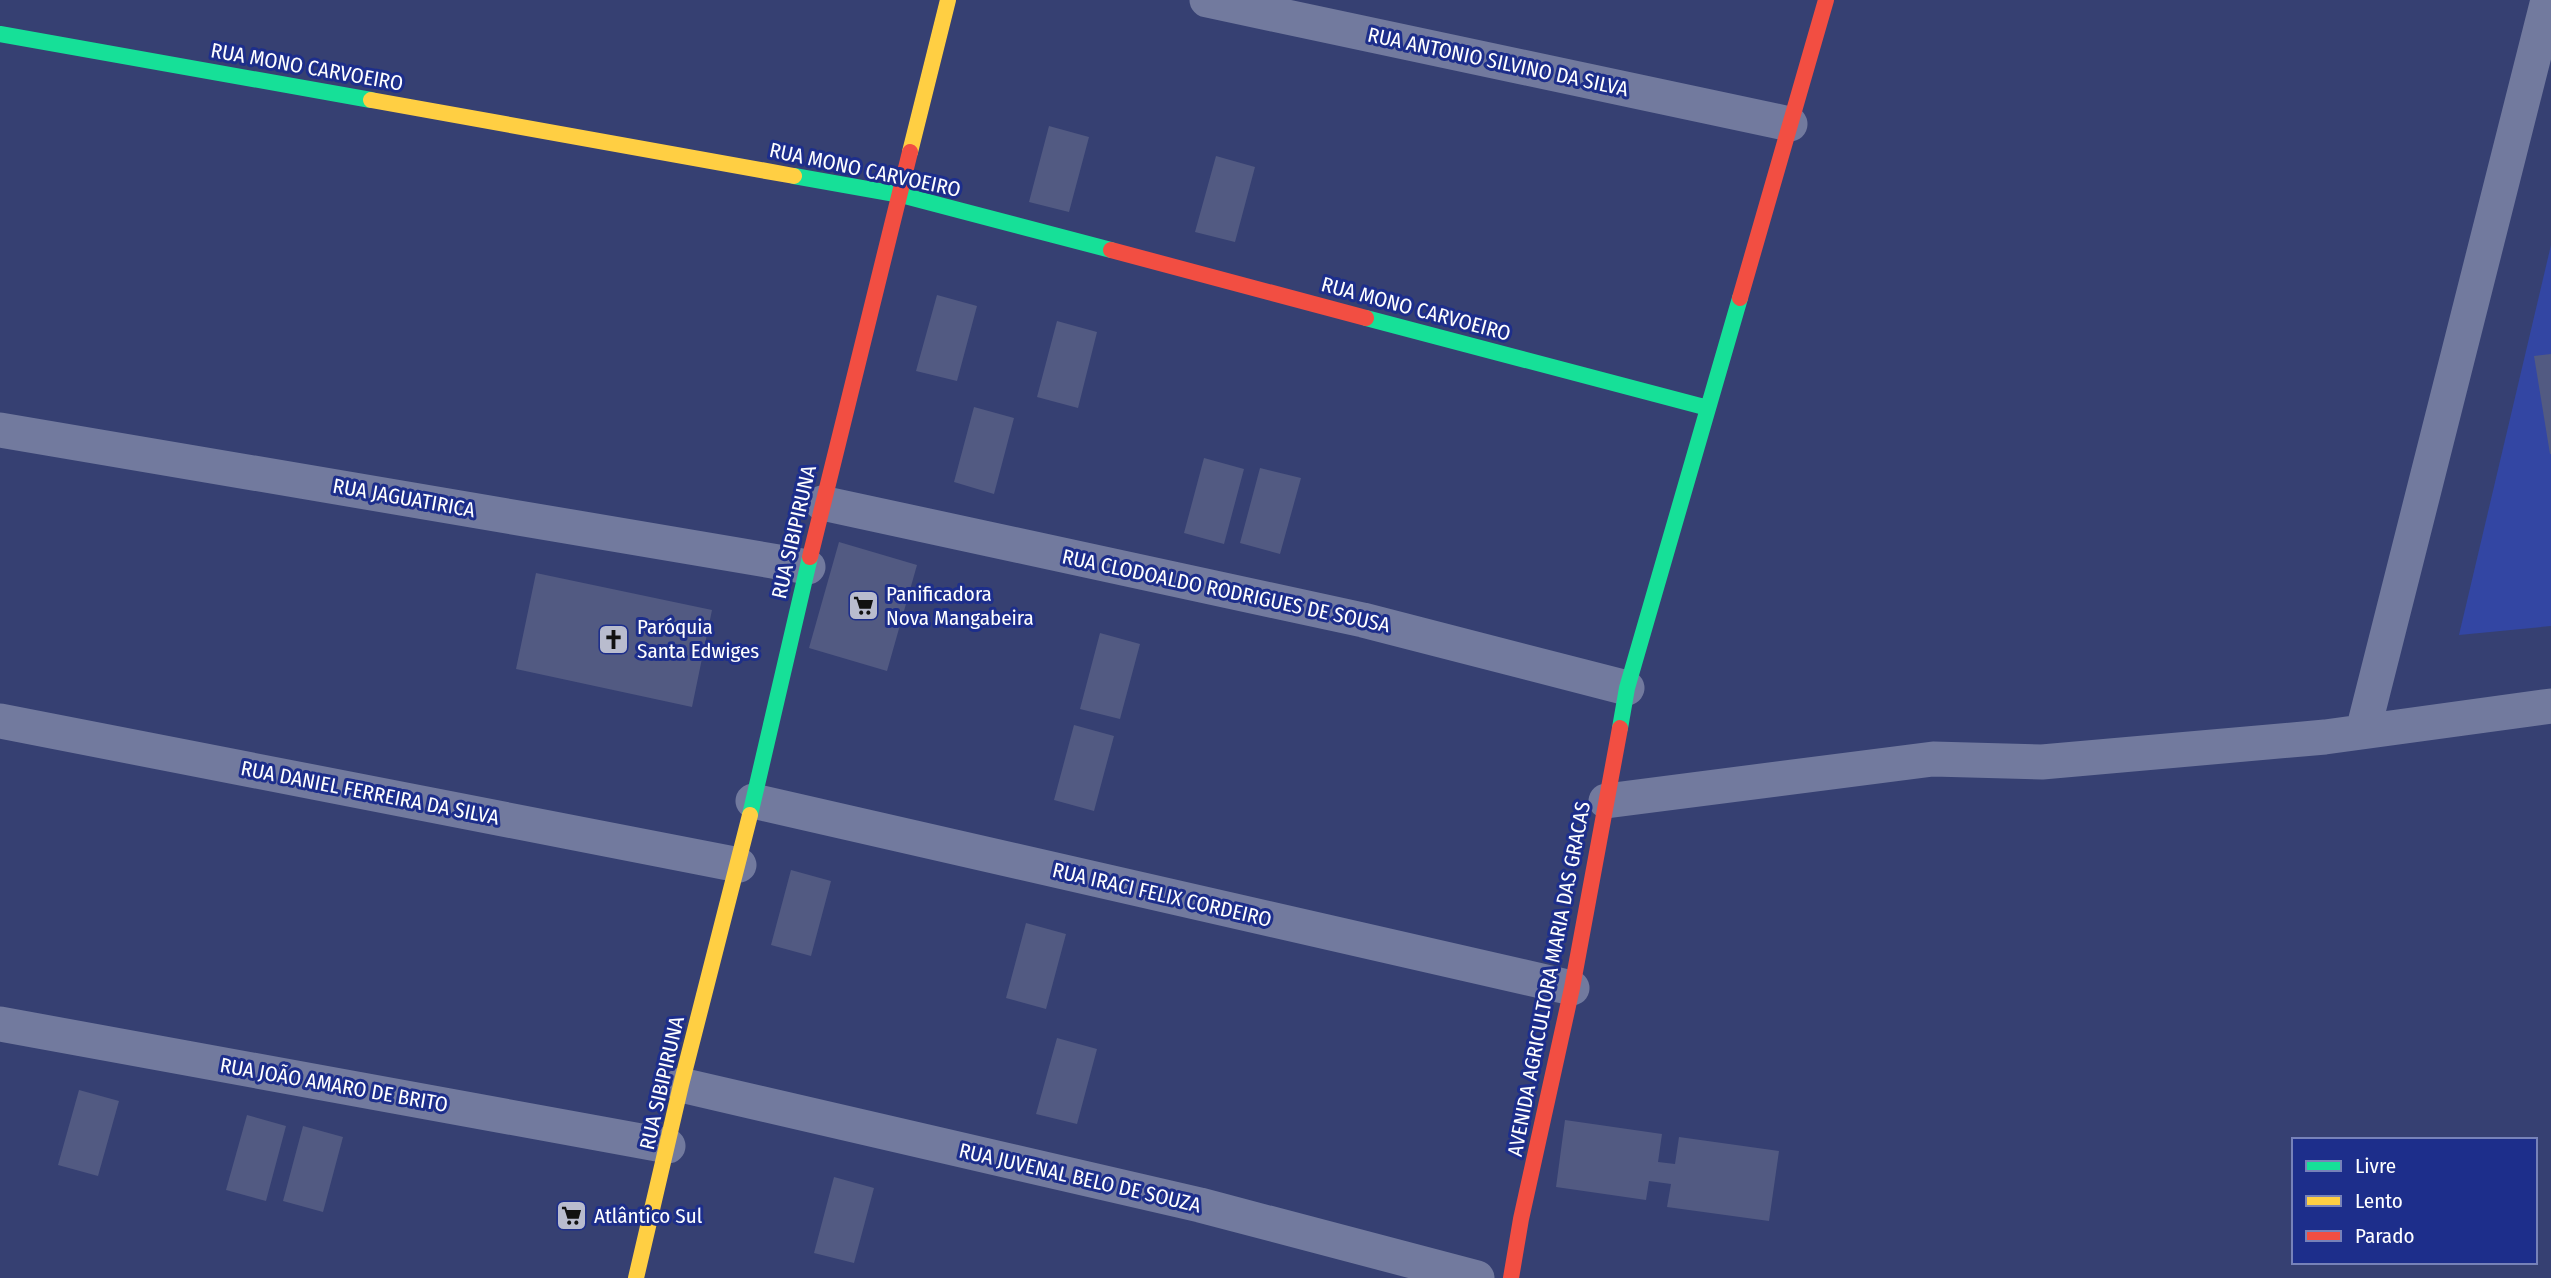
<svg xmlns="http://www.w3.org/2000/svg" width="2551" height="1278" viewBox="0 0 2551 1278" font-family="'Fira Sans Condensed',sans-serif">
<rect width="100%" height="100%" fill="#364072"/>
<!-- green -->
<path fill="#3346a3" d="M2551 245V626L2459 635Z"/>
<!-- building -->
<path fill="#525a82" d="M1049 126 1089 137 1069 212 1029 202Z
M1216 156 1255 167 1235 242 1195 232Z
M937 295 977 306 957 381 916 371Z
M1057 321 1097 332 1078 408 1037 397Z
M2551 354V454H2550L2534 356Z
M974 407 1014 418 994 494 954 482Z
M1204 458 1244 469 1224 544 1184 533Z
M1260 468 1301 478 1280 554 1240 543Z
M839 542 917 565 887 671 809 648Z
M536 573 712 610 692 707 516 669Z
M1100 633 1140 644 1120 719 1080 709Z
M1074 725 1114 736 1094 811 1054 800Z
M791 870 831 881 811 956 771 945Z
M1026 923 1066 934 1046 1009 1006 998Z
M1057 1038 1097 1049 1077 1124 1036 1114Z
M79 1090 119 1101 98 1176 58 1165Z
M247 1115 286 1126 266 1201 226 1190Z
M1565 1120 1662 1134 1658 1162 1675 1164 1679 1137 1779 1151 1769 1221 1667 1207 1671 1184 1649 1181 1646 1200 1556 1187Z
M303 1126 343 1137 323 1212 283 1201Z
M834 1177 874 1188 854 1263 814 1253Z"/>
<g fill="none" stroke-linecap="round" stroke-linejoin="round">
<!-- street -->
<path stroke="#727a9e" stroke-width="35" d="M1207 0 1790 124
M0 430 808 567
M822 503 1363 620 1627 688
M0 721 739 865
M2363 731 2548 0
M753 801 1572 988
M1606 801 1933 759 2042 762 2325 737 2551 706
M0 1024 668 1146
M681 1085 1200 1205 1477 1278"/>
<!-- fast -->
<path stroke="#16e098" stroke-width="16" d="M0 34 371 100
M794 176 901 195 1111 250
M1366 318 1708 408
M1620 728 1627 688 1740 298
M750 815 810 557"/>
<!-- slow -->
<path stroke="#ffcf43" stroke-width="16" d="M371 100 794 176
M910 152 948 0
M636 1278 681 1085 750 815"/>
<!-- jam -->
<path stroke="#f24e42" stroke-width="16" d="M1111 250 1366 318
M1740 298 1826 0
M810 557 910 152
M1511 1278 1521 1219 1572 988 1620 728"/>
</g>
<!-- icons -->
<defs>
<symbol id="supermarket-square" viewBox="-11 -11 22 22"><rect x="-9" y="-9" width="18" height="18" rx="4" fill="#b9bcce" stroke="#1d2e8b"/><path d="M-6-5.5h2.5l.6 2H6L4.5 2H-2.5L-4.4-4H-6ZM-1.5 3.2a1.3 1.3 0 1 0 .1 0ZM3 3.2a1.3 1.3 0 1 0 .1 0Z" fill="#111"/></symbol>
<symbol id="church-square" viewBox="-11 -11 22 22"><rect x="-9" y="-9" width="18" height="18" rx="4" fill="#b9bcce" stroke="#1d2e8b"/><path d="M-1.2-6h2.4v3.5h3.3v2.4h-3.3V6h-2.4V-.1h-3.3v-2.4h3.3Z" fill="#111"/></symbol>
</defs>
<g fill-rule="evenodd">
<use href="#supermarket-square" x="846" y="588" width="35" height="35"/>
<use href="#church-square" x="596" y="622" width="35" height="35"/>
<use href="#supermarket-square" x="554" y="1198" width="35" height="35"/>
</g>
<g text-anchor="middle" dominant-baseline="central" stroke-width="6" stroke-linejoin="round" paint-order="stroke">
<!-- street labels -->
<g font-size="21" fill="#fff" stroke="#1d2e8b">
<text transform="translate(1498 62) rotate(12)">RUA ANTONIO SILVINO DA SILVA</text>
<text transform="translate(307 67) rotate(10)">RUA MONO CARVOEIRO</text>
<text transform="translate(865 170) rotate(12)">RUA MONO CARVOEIRO</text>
<text transform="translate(1416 309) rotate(15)">RUA MONO CARVOEIRO</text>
<text transform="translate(404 498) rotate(10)">RUA JAGUATIRICA</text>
<text transform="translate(794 532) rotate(-77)">RUA SIBIPIRUNA</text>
<text transform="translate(1226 591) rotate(12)">RUA CLODOALDO RODRIGUES DE SOUSA</text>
<text transform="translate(370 793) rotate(11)">RUA DANIEL FERREIRA DA SILVA</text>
<text transform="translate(1162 895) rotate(13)">RUA IRACI FELIX CORDEIRO</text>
<text transform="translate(1549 979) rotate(-79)">AVENIDA AGRICULTORA MARIA DAS GRACAS</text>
<text transform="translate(662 1083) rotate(-77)">RUA SIBIPIRUNA</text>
<text transform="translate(334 1085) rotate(10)">RUA JOÃO AMARO DE BRITO</text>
<text transform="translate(1080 1178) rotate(13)">RUA JUVENAL BELO DE SOUZA</text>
</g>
<!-- poi labels -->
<g font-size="21" fill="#fff" stroke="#1d2e8b" text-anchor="start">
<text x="886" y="594">Panificadora<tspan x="886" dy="24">Nova Mangabeira</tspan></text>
<text x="637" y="627">Paróquia<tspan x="637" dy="24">Santa Edwiges</tspan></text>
<text x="594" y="1216">Atlântico Sul</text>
</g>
</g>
<!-- legend -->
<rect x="2292" y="1138" width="245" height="126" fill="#1d2e8b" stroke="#7782b9" stroke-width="2"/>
<rect x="2306" y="1161" width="35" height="10" fill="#16e098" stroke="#7782b9" stroke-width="2"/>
<text x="2355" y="1173" font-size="21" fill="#ffffff">Livre</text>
<rect x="2306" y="1196" width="35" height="10" fill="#ffcf43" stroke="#7782b9" stroke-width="2"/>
<text x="2355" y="1208" font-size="21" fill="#ffffff">Lento</text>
<rect x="2306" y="1231" width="35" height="10" fill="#f24e42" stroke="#7782b9" stroke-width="2"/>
<text x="2355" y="1243" font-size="21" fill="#ffffff">Parado</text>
</svg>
